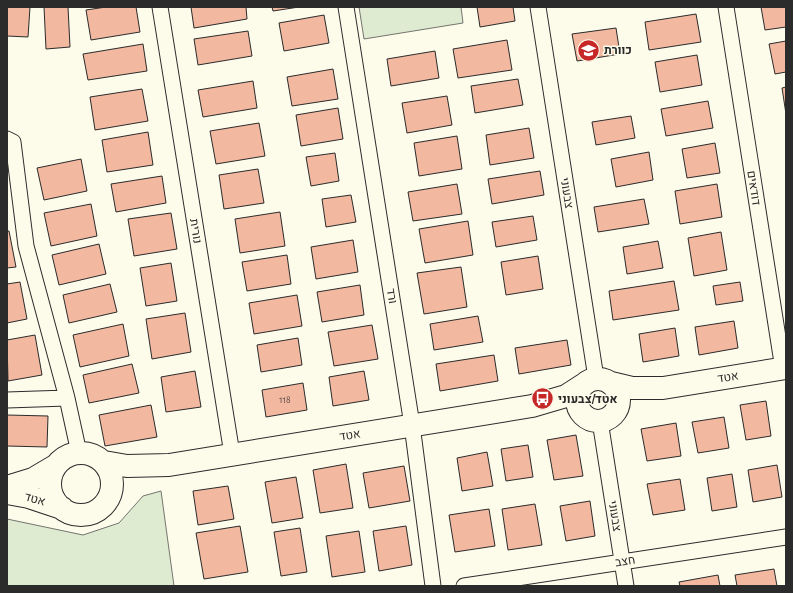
<svg xmlns="http://www.w3.org/2000/svg" width="793" height="593" viewBox="0 0 793 593" font-family="'Alegreya Sans',Heebo,sans-serif">
<rect width="100%" height="100%" fill="#fdfbea"/>
<!-- green -->
<path fill="#deebd1" stroke="#74746e" d="M359 7H461L463 23 364 39Z
M161 491 174 586H7V519L83 535 119 523 143 496Z"/>
<!-- building -->
<path fill="#f2b8a0" stroke="#2b2b2b" d="M7 7H30L28 37 7 36Z
M44 7H68L70 47 46 49Z
M106 7H136L140 32 91 40 86 10Z
M191 7H246L247 19 194 28Z
M272 7H299L273 11Z
M477 7H513L515 21 480 27Z
M761 7H786V27L765 30Z
M696 14 701 42 649 50 645 22Z
M324 15 329 43 284 51 279 23Z
M616 28 620 54 577 61 572 34Z
M248 31 252 56 198 65 194 39Z
M507 40 512 70 458 78 453 49Z
M786 41V72L775 74 769 44Z
M143 44 147 71 88 80 83 54Z
M435 51 439 78 391 86 387 59Z
M697 55 702 85 660 92 655 62Z
M333 69 338 99 292 106 287 77Z
M518 79 523 105 475 113 471 86Z
M253 81 257 108 203 117 198 90Z
M786 87V114L782 88Z
M142 89 148 121 95 130 90 97Z
M447 96 452 125 407 133 402 103Z
M708 101 713 128 666 136 661 109Z
M338 108 343 139 301 146 296 115Z
M631 116 635 138 596 145 592 122Z
M259 123 265 156 216 164 210 131Z
M529 128 534 158 490 165 486 135Z
M148 132 153 165 107 172 102 140Z
M457 136 462 169 419 176 414 143Z
M715 143 720 173 687 178 682 149Z
M649 152 653 180 616 187 611 159Z
M335 153 339 181 311 186 306 157Z
M81 159 87 191 44 200 37 168Z
M258 169 264 203 224 209 219 175Z
M540 171 544 195 492 204 488 179Z
M162 176 166 203 116 212 111 184Z
M457 184 462 214 413 221 408 192Z
M717 184 722 217 680 224 675 191Z
M351 195 356 222 326 227 322 199Z
M644 199 649 224 598 232 594 207Z
M91 204 97 236 51 246 44 213Z
M280 212 285 246 240 253 235 219Z
M171 213 177 249 134 256 128 219Z
M533 216 537 240 496 247 492 222Z
M468 221 473 255 425 263 419 229Z
M7 231H9L16 267 7 268Z
M721 232 727 270 694 276 688 238Z
M353 240 358 272 316 279 311 247Z
M658 241 663 268 627 274 623 247Z
M99 244 106 274 59 285 52 255Z
M287 255 291 284 247 291 242 262Z
M538 256 543 289 506 295 501 262Z
M171 263 177 301 146 306 140 268Z
M461 267 467 307 424 314 417 273Z
M674 281 679 310 613 320 609 291Z
M20 282 27 319 7 323V284Z
M740 282 743 301 716 305 713 286Z
M110 284 117 312 69 323 63 295Z
M360 285 364 315 322 322 317 292Z
M297 295 302 326 254 334 249 303Z
M185 313 191 352 152 359 146 319Z
M478 316 483 342 434 350 430 324Z
M734 321 738 348 699 355 695 327Z
M123 324 129 356 80 367 73 335Z
M372 325 378 359 334 366 328 332Z
M675 328 679 356 643 362 639 334Z
M35 335 42 375 8 381 7 340Z
M298 338 302 365 261 372 257 345Z
M567 340 571 365 519 374 515 348Z
M494 355 498 381 440 391 436 364Z
M132 364 139 393 89 403 83 375Z
M195 371 201 407 166 412 161 377Z
M364 371 369 400 333 406 329 377Z
M303 383 307 410 266 417 262 390Z
M766 401 771 436 746 440 740 405Z
M151 405 157 437 105 446 99 415Z
M7 415 48 416 47 447 7 446Z
M724 417 729 448 698 453 692 422Z
M676 423 681 456 647 461 641 429Z
M576 435 583 476 554 480 547 440Z
M528 445 533 477 506 481 501 449Z
M487 452 493 486 462 491 457 458Z
M346 464 353 508 320 513 313 470Z
M777 465 782 497 753 502 748 470Z
M404 466 410 501 369 508 363 473Z
M732 474 737 507 712 511 707 478Z
M296 477 303 518 272 523 265 482Z
M680 479 685 510 653 515 647 484Z
M228 486 234 519 198 525 193 491Z
M590 501 595 536 566 541 560 506Z
M535 504 542 545 508 550 502 509Z
M489 509 495 546 455 552 449 515Z
M240 526 248 572 204 579 196 533Z
M406 526 412 565 379 571 373 531Z
M300 528 307 572 281 576 274 532Z
M359 531 365 572 332 577 326 536Z
M774 569 777 586H737L735 575Z
M718 575 720 586H680L679 582Z"/>
<g fill="none" stroke-linecap="round" stroke-linejoin="round">
<defs>
<path id="street" d="M160 7 232 454
M346 7 412 425 433 586
M538 7 596 378
M726 7 783 369
M7 139 13 142 26 246 67 398 79 453
M7 400 67 398
M600 421 626 586
M464 586 786 537"/>
<path id="secondary" d="M577 400a21 21 0 1 1 42 0a21 21 0 1 1-42 0Z
M611 383 632 388H663L786 368
M50 484a31 31 0 1 1 62 0a31 31 0 1 1-62 0Z
M104 462 127 466 169 465 532 406 566 396 583 385
M7 487 33 479 55 466
M7 493 29 497 62 508"/>
</defs>
<!-- street casing -->
<use href="#street" stroke="#2b2b2b" stroke-width="17"/>
<!-- secondary casing -->
<use href="#secondary" stroke="#2b2b2b" stroke-width="24"/>
<!-- street -->
<use href="#street" stroke="#fdfbea" stroke-width="15"/>
<!-- secondary -->
<use href="#secondary" stroke="#fdfbea" stroke-width="22"/>
</g>
<!-- icons -->
<defs>
<symbol id="school-disc" viewBox="-11 -11 22 22"><circle r="9.5" fill="#c62828" stroke="#fdfbea"/><path d="M0-5L7-2L0 1L-7-2ZM-4 1L0 2.5L4 1V4Q0 6-4 4Z" fill="#fff"/></symbol>
<symbol id="bus-disc" viewBox="-11 -11 22 22"><circle r="9.5" fill="#c62828" stroke="#fdfbea"/><path d="M-5-6H5V4H4V6H2V4H-2V6H-4V4H-5ZM-3.5-4V0h7V-4ZM-3.5 1.2v1.5H-2V1.2ZM2 1.2v1.5H3.5V1.2Z" fill="#fff"/></symbol>
</defs>
<g fill-rule="evenodd">
<use href="#school-disc" x="576" y="38" width="25" height="25"/>
<use href="#bus-disc" x="530" y="386" width="25" height="25"/>
</g>
<g text-anchor="middle" dominant-baseline="central" stroke-width="3" stroke-linejoin="round" paint-order="stroke">
<!-- number labels -->
<g font-size="10" fill="#5d4e48">
<text x="285" y="400">118</text>
</g>
<!-- poi labels -->
<g font-size="12" font-weight="bold" fill="#2b2b2b" stroke="#fdfbea" text-anchor="start">
<text x="604" y="50">כוורת</text>
<text x="558" y="399">אטד/צבעוני</text>
</g>
<!-- street labels -->
<g font-size="12" fill="#2b2b2b" stroke="#fdfbea">
<text transform="translate(754 188) rotate(81)">דודאים</text>
<text transform="translate(567 193) rotate(81)">צבעוני</text>
<text transform="translate(196 231) rotate(81)">נורית</text>
<text transform="translate(392 296) rotate(81)">ורד</text>
<text transform="translate(728 377) rotate(-9)">אטד</text>
<text transform="translate(350 435) rotate(-9)">אטד</text>
<text transform="translate(35 499) rotate(15)">אטד</text>
<text transform="translate(615 516) rotate(81)">צבעוני</text>
<text transform="translate(625 561) rotate(-9)">חצב</text>
</g>
</g>
<!-- border -->
<rect width="793" height="593" fill="none" stroke="#2b2b2b" stroke-width="16"/>
</svg>
